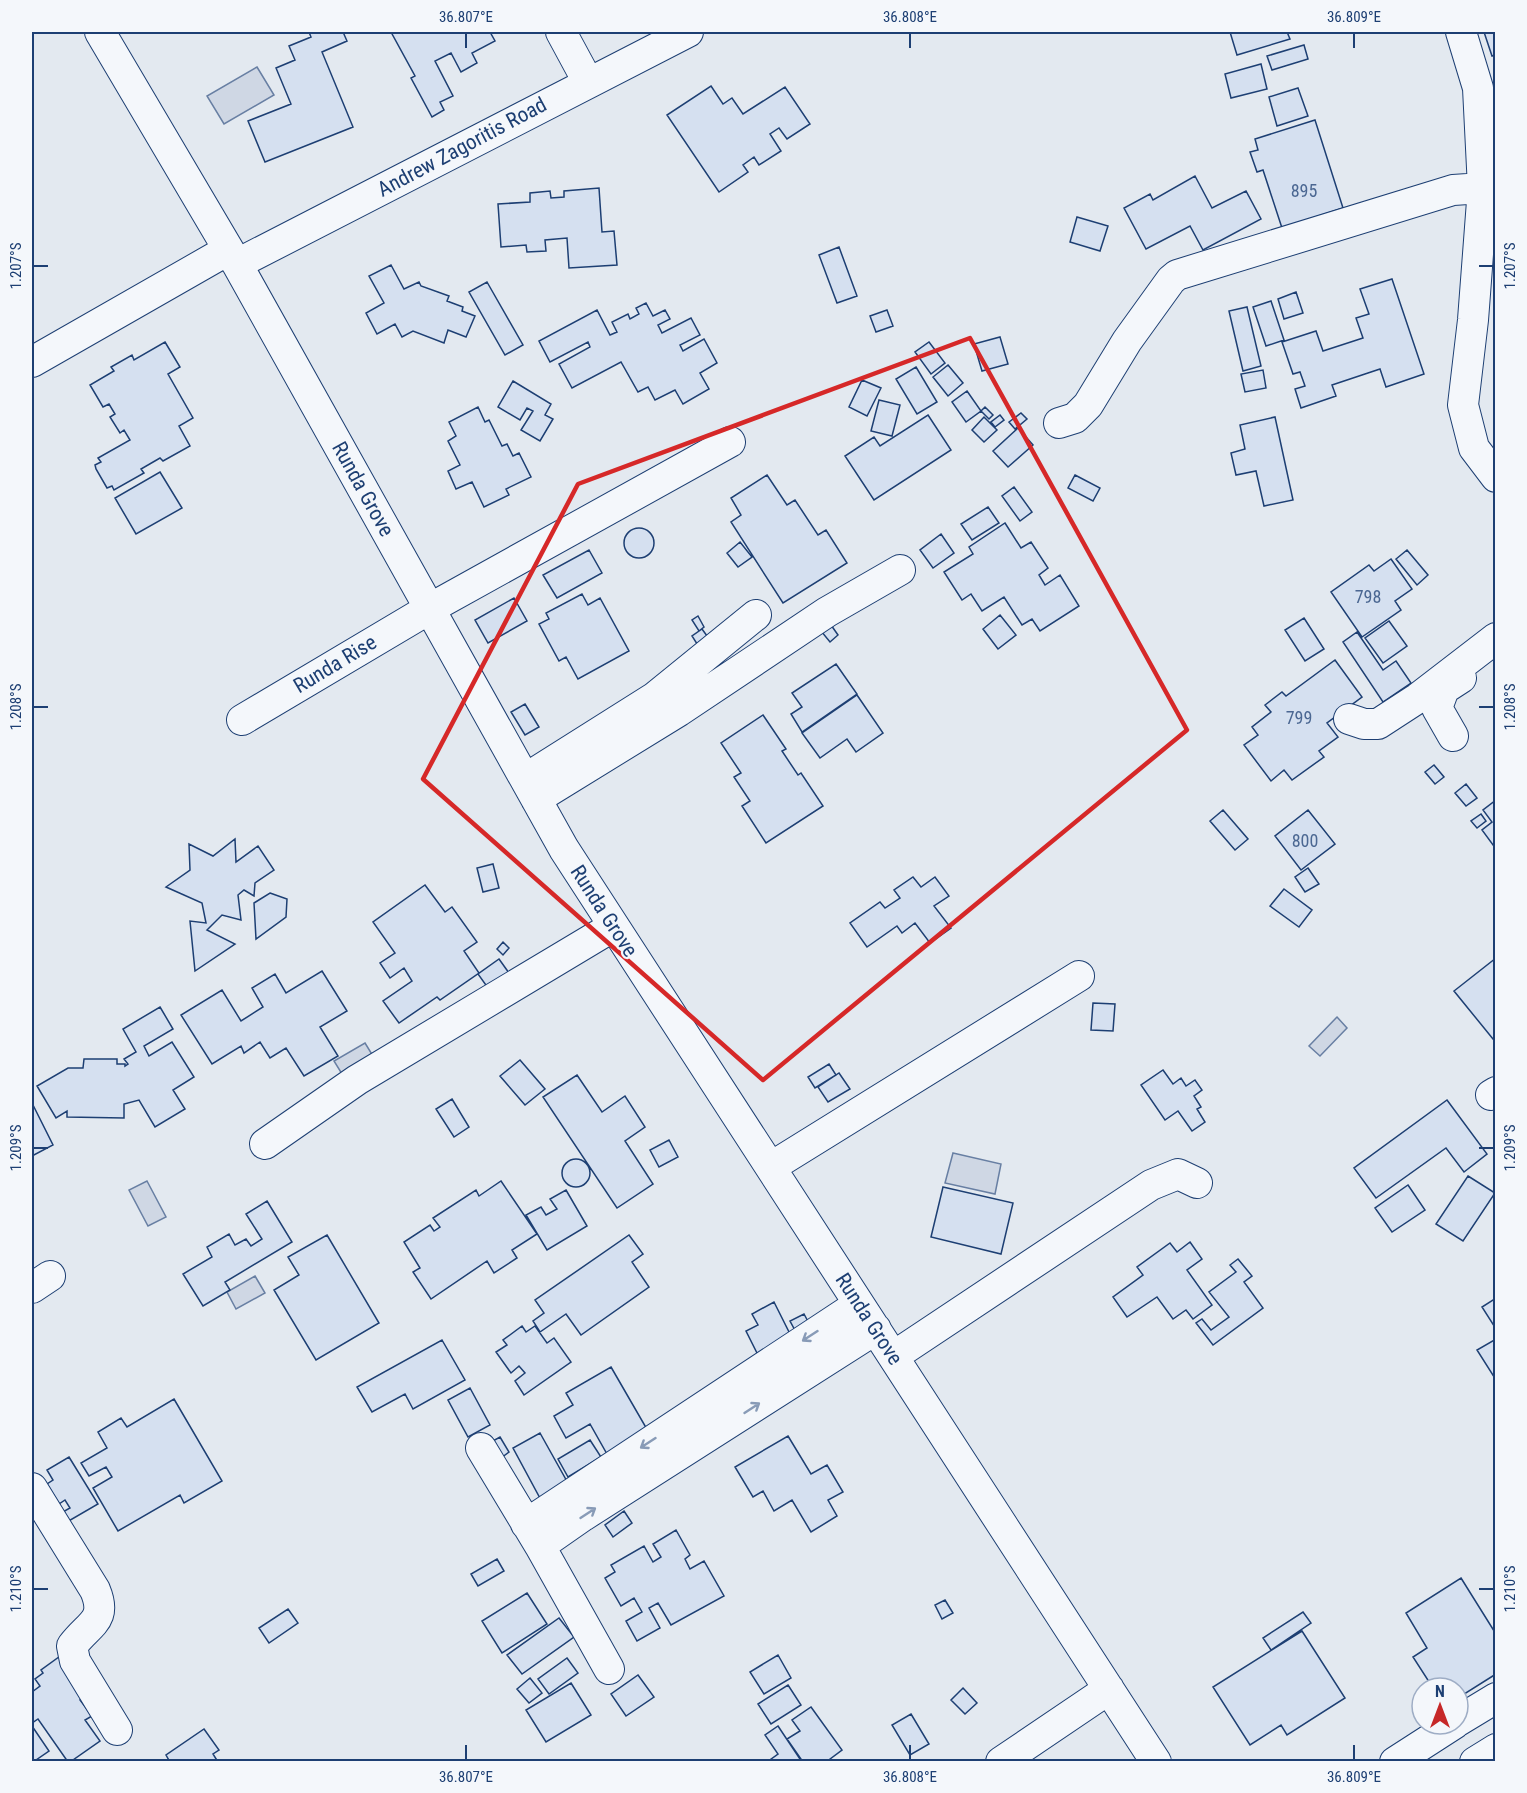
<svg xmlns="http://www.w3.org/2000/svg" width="1527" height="1793" viewBox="0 0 1527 1793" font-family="'Roboto Condensed',sans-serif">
<rect width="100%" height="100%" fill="#f4f7fb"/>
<!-- green -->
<path fill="#e3e9f0" stroke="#687fa3" stroke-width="1.5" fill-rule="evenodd" d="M32 32H1495V1761L32 1762ZM1422 1688H1458V1724H1422Z"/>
<!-- water -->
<path fill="#cfd7e4" stroke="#687fa3" stroke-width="1.5" d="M257 67 274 95 224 124 207 96Z
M1337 1017 1347 1028 1320 1056 1309 1046Z
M365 1043 373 1056 342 1074 334 1061Z
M953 1153 1001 1164 995 1194 945 1183Z
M147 1181 166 1217 148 1226 129 1190Z
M255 1276 265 1293 236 1309 227 1292Z"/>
<!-- building -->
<path fill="#d5e0f0" stroke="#1d3f73" stroke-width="1.5" d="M309 32H343L347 41 322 52 353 127 265 162 248 121 291 104 276 68 295 60 289 46 311 37Z
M391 32H490L495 41 472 53 477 63 461 72 451 53 435 61 453 96 440 102 444 110 432 117 411 78 415 76Z
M1230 32H1287L1290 39 1237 55Z
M1484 32H1496V55L1492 56Z
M1304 45 1308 59 1272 70 1267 56Z
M1261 64 1267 89 1231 98 1225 74Z
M711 86 723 104 732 98 743 114 785 87 810 124 787 139 779 128 770 134 781 151 759 165 754 157 743 165 748 172 719 192 667 115Z
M1298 88 1308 116 1277 126 1269 97Z
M1315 120 1343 208 1282 228 1263 170 1257 172 1250 152 1258 150 1255 139Z
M1195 176 1212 208 1246 191 1261 219 1203 250 1190 226 1146 249 1124 208 1150 194 1153 200Z
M599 188 602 232 614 231 617 265 569 268 567 238 545 240 546 251 527 252 526 245 501 247 498 204 530 202V193L550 191 551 198 564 197V191Z
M1077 217 1108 226 1100 251 1070 242Z
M839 247 857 296 837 303 819 255Z
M391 265 404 289 419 282 421 286 449 296 447 301 463 307 462 311 475 316 466 337 448 330 444 343 413 331 402 337 395 324 377 334 366 313 384 303 369 276Z
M1392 279 1424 374 1386 387 1380 369 1332 385 1336 396 1301 408 1295 389 1305 386 1300 372 1293 374 1282 342 1316 331 1323 351 1363 338 1356 318 1369 314 1360 289Z
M487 282 523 345 505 355 469 292Z
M1296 292 1303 313 1284 319 1278 299Z
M1271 301 1284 340 1266 346 1253 307Z
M646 303 653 316 665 310 670 319 658 325 662 333 691 318 700 335 680 345 683 351 704 339 717 363 700 373 709 389 683 404 675 390 655 400 648 387 638 392 621 362 572 388 559 364 590 347 588 342 550 362 539 341 597 310 610 335 617 332 612 322 628 314 630 319 639 314 636 308Z
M1247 307 1261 366 1243 371 1229 311Z
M887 310 893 326 876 332 870 316Z
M1000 337 1008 364 982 371 974 344Z
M165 342 180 367 168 374 193 418 179 426 190 446 163 461 160 458 141 469 144 473 114 490 112 486 107 488 96 469 95 465 101 462 98 458 130 440 124 430 120 433 110 417 115 414 109 404 103 407 90 385 114 371 111 367 132 355 134 360Z
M929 342 945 363 931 374 915 352Z
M948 365 963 383 948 396 933 377Z
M916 367 937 402 917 414 896 379Z
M1263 370 1266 388 1245 392 1241 374Z
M862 380 881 388 867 416 849 407Z
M513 381 551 404 545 415 553 419 540 441 521 430 533 411 527 408 520 420 498 407Z
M967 391 981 411 966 422 952 402Z
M879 400 900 405 892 436 871 431Z
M478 407 485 422 489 420 502 446 507 444 513 456 519 453 531 477 506 489 509 495 484 507 472 482 456 489 448 471 460 465 448 441 456 436 449 422Z
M985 407 993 415 989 419 981 411Z
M1021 413 1027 419 1015 429 1009 422Z
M928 415 951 450 874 500 845 456 874 437 880 446Z
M1000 415 1004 420 995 427 991 422Z
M984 417 997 430 984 442 972 430Z
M1275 417 1293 500 1264 506 1256 471 1236 475 1231 453 1245 449 1240 425Z
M1018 428 1033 445 1008 467 993 451Z
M160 472 182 508 136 534 115 498Z
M767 475 787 505 795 500 818 535 826 530 847 563 783 603 731 522 741 515 731 498Z
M1075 475 1100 488 1093 501 1068 488Z
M1014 487 1032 512 1020 521 1002 496Z
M988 507 999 523 972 540 961 524Z
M1005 523 1021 548 1031 542 1048 568 1039 575 1045 585 1060 575 1079 606 1040 631 1032 619 1022 625 1004 597 982 611 971 594 962 600 944 572 973 554 969 547Z
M624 543a15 15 0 1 1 30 0a15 15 0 1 1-30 0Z
M941 534 954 553 933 568 920 550Z
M740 542 752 557 738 567 727 553Z
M589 550 602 573 557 598 543 575Z
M1407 550 1428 575 1417 585 1396 559Z
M1391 559 1412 589 1395 601 1401 610 1362 637 1331 592 1369 565 1374 571Z
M582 594 588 605 600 598 629 651 578 679 566 657 559 661 539 624 549 619 546 613Z
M514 598 527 621 488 643 475 620Z
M1000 615 1016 635 998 649 983 629Z
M698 616 704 627 699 631 692 620Z
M1304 618 1324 649 1305 661 1285 630Z
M1389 621 1407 646 1383 663 1365 638Z
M831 625 838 635 830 642 821 631Z
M702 629 710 640 699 647 692 636Z
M1357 632 1383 670 1396 661 1411 683 1383 702 1343 642Z
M1335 660 1362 697 1327 723 1338 737 1319 751 1324 757 1292 780 1284 770 1271 781 1244 745 1258 735 1252 727 1271 712 1265 705 1282 692 1286 696Z
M836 664 857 694 802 732 791 714 802 707 792 693Z
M857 695 883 733 856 752 847 739 820 758 802 733Z
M525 704 539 727 525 735 511 712Z
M763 715 786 749 782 751 798 775 801 773 823 806 766 843 742 806 750 801 734 777 741 773 721 743Z
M1434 765 1444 777 1435 784 1425 772Z
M1466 784 1477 798 1466 806 1455 793Z
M1496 800V849L1482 830 1492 822 1483 810Z
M1223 810 1248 839 1235 850 1210 821Z
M1308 810 1335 844 1301 870 1275 836Z
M1481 814 1486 821 1477 828 1471 821Z
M235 839 236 862 258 846 274 870 255 883 254 896 244 890 238 895 241 920 222 915 207 930 235 944 195 971 190 921 206 923 202 903 166 887 190 870 189 844 213 856Z
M493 864 499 888 483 892 477 868Z
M1308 868 1319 884 1305 892 1295 877Z
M913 877 921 887 935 877 949 896 934 906 951 928 930 943 915 923 902 933 897 926 867 947 850 923 880 902 885 908 900 898 894 890Z
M425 885 445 912 452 907 477 942 464 951 479 973 440 1000 437 997 399 1023 383 1001 412 981 404 968 390 978 380 963 395 953 373 922Z
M1284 889 1312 910 1299 927 1270 906Z
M270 893 287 899 286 917 256 939 254 903Z
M503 942 509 948 503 955 497 949Z
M1496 958V1037L1493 1039 1454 991Z
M499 959 509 973 488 988 478 974Z
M322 971 347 1011 320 1027 338 1056 304 1076 286 1048 270 1058 260 1042 244 1053 241 1046 212 1064 181 1015 222 990 241 1021 263 1007 252 988 275 974 286 993Z
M1093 1003 1115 1004 1113 1031 1091 1030Z
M160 1007 173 1029 144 1046 149 1056 172 1042 194 1077 173 1090 185 1109 155 1127 139 1100 124 1104V1118L67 1117V1111L56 1118 37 1086 68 1068H83L84 1059H117V1064H125V1066L128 1064 124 1059 136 1052 123 1029Z
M520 1060 545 1089 525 1105 500 1076Z
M829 1064 836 1075 815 1088 808 1077Z
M1163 1070 1173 1084 1181 1078 1186 1086 1195 1080 1202 1090 1194 1096 1201 1107 1197 1109 1205 1122 1192 1131 1178 1111 1165 1120 1141 1085Z
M839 1073 850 1089 828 1102 818 1087Z
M577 1075 602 1112 625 1096 645 1127 625 1141 653 1184 617 1208 543 1097Z
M452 1099 469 1127 454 1137 436 1109Z
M1447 1100 1487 1154 1464 1172 1446 1148 1376 1198 1354 1168Z
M32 1103 53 1145 32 1156Z
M669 1140 678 1157 659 1167 650 1150Z
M562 1173a14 14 0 1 1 28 0a14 14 0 1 1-28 0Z
M1468 1176 1495 1193 1463 1241 1436 1224Z
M501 1181 537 1234 512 1250 517 1258 494 1273 487 1261 431 1299 413 1272 420 1268 404 1242 430 1225 434 1231 440 1227 433 1218 476 1190 479 1196Z
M1408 1185 1425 1210 1392 1232 1375 1208Z
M943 1187 1013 1203 1001 1254 931 1237Z
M566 1190 587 1226 547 1250 526 1215 541 1207 546 1215 557 1209 550 1199Z
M267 1201 292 1242 225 1282 230 1290 203 1306 183 1274 212 1257 207 1247 229 1234 235 1245 246 1239 251 1246 262 1239 246 1214Z
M327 1235 379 1323 316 1360 274 1290 299 1275 288 1257Z
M629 1235 643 1254 632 1262 649 1287 581 1335 566 1314 540 1332 533 1321 544 1313 535 1300Z
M1190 1242 1202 1259 1187 1270 1212 1305 1193 1319 1186 1310 1173 1319 1157 1297 1127 1317 1113 1297 1143 1275 1137 1267 1170 1243 1177 1252Z
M1238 1259 1252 1276 1244 1282 1263 1308 1213 1345 1196 1323 1202 1319 1211 1330 1229 1317 1209 1292 1236 1272 1230 1265Z
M1496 1298V1329L1482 1307Z
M774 1302 792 1338 758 1355 746 1331 758 1325 752 1314Z
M804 1314 811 1327 797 1334 790 1321Z
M522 1326 526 1332 535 1326 547 1343 554 1338 571 1362 524 1395 515 1381 525 1373 519 1366 511 1373 496 1352 507 1345 503 1340Z
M1496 1339V1380L1477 1350Z
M442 1340 465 1380 413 1409 405 1394 372 1412 357 1387Z
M611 1367 648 1431 607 1454 590 1424 566 1438 554 1416 573 1405 566 1393Z
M470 1388 490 1425 468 1437 448 1400Z
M174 1399 222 1481 184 1503 180 1495 118 1531 93 1488 112 1477 106 1467 89 1476 81 1463 107 1448 98 1432 121 1418 127 1427Z
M540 1433 569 1485 541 1500 513 1448Z
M788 1436 811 1474 827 1465 843 1492 828 1500 837 1516 811 1532 792 1500 774 1511 763 1491 753 1497 735 1467Z
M500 1437 509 1452 501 1458 491 1442Z
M590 1440 601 1457 568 1477 558 1459Z
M69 1457 98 1504 67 1522 61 1513 70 1508 65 1500 59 1504 47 1484 53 1480 47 1470Z
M624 1511 632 1523 613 1537 605 1525Z
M676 1530 690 1555 685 1559 690 1569 704 1561 724 1596 671 1625 658 1603 649 1608 660 1628 637 1641 626 1621 642 1612 634 1598 621 1606 605 1578 615 1572 611 1565 644 1546 653 1562 661 1557 653 1544Z
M497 1559 504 1571 478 1586 471 1574Z
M1461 1578 1496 1634V1674L1458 1698V1688H1433L1413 1657 1427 1648 1406 1613Z
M527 1593 547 1624 502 1653 482 1621Z
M945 1600 953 1613 942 1619 935 1605Z
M288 1609 298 1623 269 1643 259 1628Z
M1303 1612 1311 1623 1271 1650 1263 1638Z
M559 1618 574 1637 522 1674 507 1655Z
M1302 1631 1345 1698 1287 1735 1281 1725 1250 1745 1213 1687Z
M63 1654 90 1693 80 1700 92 1716 85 1720 100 1741 70 1762H68L38 1719 32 1723V1692L40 1686 35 1679 43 1673 41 1670Z
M778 1655 791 1678 764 1694 750 1672Z
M567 1658 578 1673 549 1694 538 1679Z
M638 1675 654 1697 626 1716 611 1694Z
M530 1678 542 1693 529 1703 517 1689Z
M571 1683 591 1715 546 1742 526 1710Z
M788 1685 801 1705 771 1724 758 1704Z
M963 1688 977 1703 965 1714 951 1700Z
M811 1707 842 1750 826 1762H803L787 1739 800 1731 792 1720Z
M911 1714 929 1744 910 1755 892 1725Z
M32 1726 49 1751 33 1762H32Z
M778 1726 802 1762H767L778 1754 765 1735Z
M204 1729 219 1750 213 1754 218 1762H170L166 1755Z"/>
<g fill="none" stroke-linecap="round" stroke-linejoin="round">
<defs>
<path id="minor" d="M100 32 237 264 564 849 1156 1762
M561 32 588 82
M1461 32 1478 88 1483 188 1473 320 1463 405 1474 448 1496 477
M237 264 688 32
M32 362 228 250
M1059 423 1075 418 1088 405 1127 341 1171 280 1177 275 1453 190 1483 188
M1349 719 1364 724H1378L1418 698 1496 638
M242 720 429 609 730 442
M1453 736 1437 708 1444 689 1461 678
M525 779 655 697 756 615
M536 799 679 711 827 612 900 570
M1491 1095 1496 1092
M265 1144 357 1080 614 926
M771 1167 1079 976
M32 1288 50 1276
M894 1356 1151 1185 1178 1174 1197 1183
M481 1448 540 1546 609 1669
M32 1488 95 1590C108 1621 89 1623 72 1646L75 1661 117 1730
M526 1524 859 1304
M540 1546 583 1516 876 1329
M1458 1721 1496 1698
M1001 1762 1109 1689
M1395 1762 1454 1724
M1475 1762 1496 1749"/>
</defs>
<!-- minor casing -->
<use href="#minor" stroke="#1d3f73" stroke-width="32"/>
<!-- minor -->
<use href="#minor" stroke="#f4f7fb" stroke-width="30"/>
</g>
<!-- one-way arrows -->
<defs><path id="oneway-shaft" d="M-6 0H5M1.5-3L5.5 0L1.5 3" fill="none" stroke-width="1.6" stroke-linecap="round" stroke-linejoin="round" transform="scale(1.5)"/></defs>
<g stroke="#889bb7">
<use href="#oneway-shaft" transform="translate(810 1336) rotate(147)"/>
<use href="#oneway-shaft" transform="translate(752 1408) rotate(-33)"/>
<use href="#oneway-shaft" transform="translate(648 1443) rotate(147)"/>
<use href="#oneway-shaft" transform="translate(588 1513) rotate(-33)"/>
</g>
<!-- marked area -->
<path fill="none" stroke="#d62828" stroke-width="4.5" stroke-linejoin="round" d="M970 338 1187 730 763 1080 423 779 578 484Z"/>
<!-- ticks -->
<path fill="none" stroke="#1d3f73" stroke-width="2" d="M466 33V48M910 33V48M1354 33V48M33 266H48M1479 266H1494M33 707H48M1479 707H1494M33 1148H48M1479 1148H1494M33 1589H48M1479 1589H1494M466 1745V1760M910 1745V1760M1354 1745V1760"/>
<g text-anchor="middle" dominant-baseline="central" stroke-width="4.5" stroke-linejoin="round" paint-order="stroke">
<!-- number labels -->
<g font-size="18" fill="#4b6792">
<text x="1304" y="190">895</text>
<text x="1368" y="596">798</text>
<text x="1299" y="717">799</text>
<text x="1305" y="840">800</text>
</g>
<!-- street labels -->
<g font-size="21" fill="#1d3f73" stroke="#f4f7fb">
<text transform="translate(462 147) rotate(-28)">Andrew Zagoritis Road</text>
<text transform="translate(363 489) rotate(61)">Runda Grove</text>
<text transform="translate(335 664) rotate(-31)">Runda Rise</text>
<text transform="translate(604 911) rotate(57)">Runda Grove</text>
<text transform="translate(869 1319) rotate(57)">Runda Grove</text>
</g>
</g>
<!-- border -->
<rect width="1527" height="1793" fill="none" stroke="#f4f7fb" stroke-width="66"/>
<!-- north arrow -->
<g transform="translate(1440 1706)"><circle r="28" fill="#f4f7fb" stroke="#9eadc5" stroke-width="1.5"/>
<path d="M0-4.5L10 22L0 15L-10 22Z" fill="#c62828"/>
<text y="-9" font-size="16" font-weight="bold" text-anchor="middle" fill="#1d3f73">N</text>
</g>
<rect x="33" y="33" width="1461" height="1727" fill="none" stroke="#1d3f73" stroke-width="2"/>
<g font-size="15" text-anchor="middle" fill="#1d3f73">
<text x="466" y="22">36.807°E</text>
<text x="910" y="22">36.808°E</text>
<text x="1354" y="22">36.809°E</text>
<text transform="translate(16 266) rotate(-90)" y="5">1.207°S</text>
<text transform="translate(1510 266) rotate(-90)" y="5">1.207°S</text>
<text transform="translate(16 707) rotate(-90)" y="5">1.208°S</text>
<text transform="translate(1510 707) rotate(-90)" y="5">1.208°S</text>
<text transform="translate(16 1148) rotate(-90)" y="5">1.209°S</text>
<text transform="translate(1510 1148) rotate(-90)" y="5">1.209°S</text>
<text transform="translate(16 1589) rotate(-90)" y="5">1.210°S</text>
<text transform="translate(1510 1589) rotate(-90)" y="5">1.210°S</text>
<text x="466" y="1782">36.807°E</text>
<text x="910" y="1782">36.808°E</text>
<text x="1354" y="1782">36.809°E</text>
</g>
</svg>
